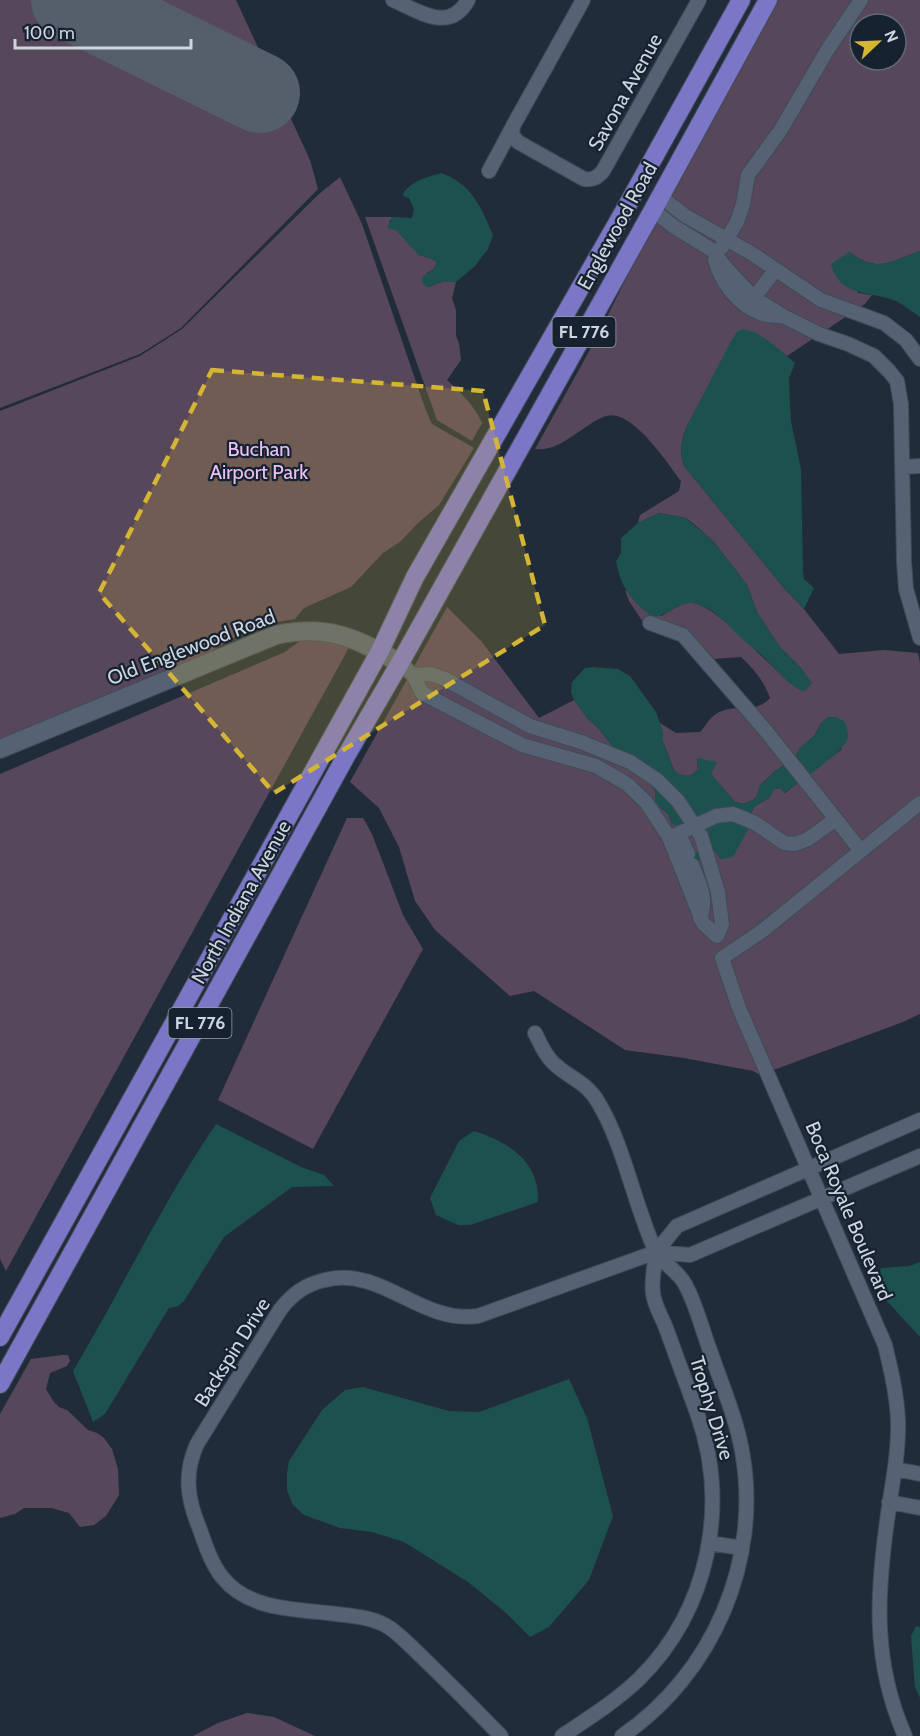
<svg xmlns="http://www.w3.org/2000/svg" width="920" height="1736" viewBox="0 0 920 1736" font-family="Cabin,sans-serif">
<rect width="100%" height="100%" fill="#212c3b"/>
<!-- green -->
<path fill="#57475b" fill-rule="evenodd" d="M0 0H236L310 160 318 189 181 328 140 354 0 408Z
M775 0H920V251C890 261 880 274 849 252L858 293 872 295 865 304 787 356 754 332H737L686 428C681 442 679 451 684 466L784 588 804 609 839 654 884 650 918 653 920 663V1014L903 1022 760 1075 753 1071 684 1058 625 1050 534 991 510 996 435 930 415 901 399 847 379 808 350 782 447 607 482 642 539 718 574 700 587 718 599 729 620 756 649 782 655 791 659 806 668 814 672 824 689 825 697 842 702 860 713 849 721 859 747 822 754 807 769 798 774 789 780 788 785 793 842 749 822 722 814 736 799 749 795 759 775 771 760 785 757 796 753 800 743 804 735 802 711 774 713 770 697 758 698 769C691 778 684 777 675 772L663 742 660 723 676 733 700 732C705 727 710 717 716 714 734 702 755 715 770 698 764 681 754 669 741 657L714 659 643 622 629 601 625 590 661 616C669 612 678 605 687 603 713 597 767 667 790 681L802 669 779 646 757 612 747 585 714 542 694 524 686 518 659 513 638 523 640 515 679 491 681 481C668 464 632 408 606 416 595 419 584 429 574 435 562 443 550 451 535 449L597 337 658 214ZM860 24H896V60H860Z
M340 177 362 224 425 408 432 424 474 448 439 505 418 523 401 541 383 553 351 587 304 608 295 619C260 625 240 631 211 652L0 741V411L140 356 182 329 319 194Z
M365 217H393L389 222 419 255 430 258 437 262 434 269 427 273 428 287 442 282H456L452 298 456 310V336L459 343 461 360 447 380C461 393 474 405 482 423L472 441 437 420Z
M304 638 351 644 6 1271 0 1259V774L285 652Z
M347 818H363L372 834 403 915 423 949 313 1149 218 1100Z
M62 1355H68L70 1361 67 1366 50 1373 46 1389 54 1402 59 1407 67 1410 88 1430 97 1433 104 1438 112 1449 118 1469 119 1495 106 1516 94 1525 80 1527 69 1513 51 1508H24L15 1514 0 1518V1414L31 1359Z
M247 1713 274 1717 315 1736H193L218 1723Z"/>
<!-- water -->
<path fill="#1d514e" d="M441 173C472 184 481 207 493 235L488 249 475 266 456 282H442L427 287 422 283V277L434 269 437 262 430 258 419 255 396 230 387 228 393 217 412 218 414 209 409 198 404 197 403 194C412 180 426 178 441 173Z
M920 251V317C912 312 904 305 896 301 872 291 839 298 831 264L849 252C880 274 890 261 920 251Z
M742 329 754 332 769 341 795 363 789 378 790 406 791 421 801 469 803 572 804 579 814 588 804 609 784 588 684 466C679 451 681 442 686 428L731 341 737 332Z
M659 513 686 518 714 542 747 585 757 612 779 646 802 669 812 683 806 690 802 691C787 684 777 670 765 658 757 650 748 644 740 637 727 624 712 605 692 603 679 602 666 616 653 617 631 601 621 588 616 561L621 553V538L638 523Z
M593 667 618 669 630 676 656 712 663 732V742L675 772C685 777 691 778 698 769L697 758 717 762 711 774 735 802 743 804 753 800 757 796 760 785 775 771 795 759 799 749 814 736 822 722 828 717H836L844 721C847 727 849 734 847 740 844 751 796 785 784 793L780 788 774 789 769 798 754 807 747 822 749 828 733 857 721 859 713 849 702 860 695 861V855L698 850 694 830 672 824 668 814 655 802V791L649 782 620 756 599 729 587 718 574 700 571 692 572 682 585 668Z
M216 1124 301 1167 324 1175 334 1186 292 1187 224 1237 184 1301 178 1306 169 1308 105 1414 93 1422 73 1371C122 1289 162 1203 216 1124Z
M474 1131C509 1142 540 1162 538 1202L470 1225H458L436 1215 430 1198 459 1141Z
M920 1262V1337L886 1300 877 1284 881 1268 909 1266Z
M569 1379 587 1418 613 1516 589 1580 549 1627 530 1637 506 1613 468 1582 404 1542 372 1532 340 1528 304 1515 293 1505 287 1490V1473L289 1461 322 1410 345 1390 363 1387 449 1411 479 1412Z
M916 1626 920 1627V1698L915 1687 911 1636Z"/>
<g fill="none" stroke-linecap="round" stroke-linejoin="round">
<!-- runway -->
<path stroke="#555f6c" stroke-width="80" d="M71 0 260 93"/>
<defs>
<path id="street" d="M393 0C419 11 449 34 468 0
M583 0 513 126 512 135 518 142 584 179C593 180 597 178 603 171L699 0
M489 171 512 128
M660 196 684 215 751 253 821 300 884 323 906 340 920 359
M653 210 673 226 712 250 726 268 754 298 783 316 819 334 848 344 874 356 889 371 897 381 901 404 904 561 906 589 920 638
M722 247 737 222 743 204 748 175 780 131 828 49 861 0
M715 260C723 289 748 317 779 316
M754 298 775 270
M902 467 920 466
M650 623 683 635 766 731 861 851
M400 663 413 675 422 693 522 745 596 766 627 784 646 802 669 837 703 923 717 936 722 924 718 892 701 836 678 801 657 780 630 762 581 742 530 726 445 679 431 674 413 675
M679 834 688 854
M669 838 716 816 733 814 755 823 784 843 795 844 808 839 836 819
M692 865C699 883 708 899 700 918
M535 1033C541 1045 547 1059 558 1067 572 1079 588 1084 598 1102 624 1145 634 1204 655 1250 662 1263 678 1271 685 1284 697 1306 703 1333 712 1356 723 1388 736 1418 742 1451 762 1560 713 1674 622 1736
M656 1252 677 1226 920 1120
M895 1469 920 1474
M889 1502 920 1508
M709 1543 742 1548
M501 1736C474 1708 447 1681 420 1655 409 1645 398 1632 385 1625 370 1617 353 1616 336 1614 297 1609 249 1611 222 1577 211 1563 205 1544 199 1527 187 1498 184 1473 197 1444L280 1310C291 1295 306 1284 325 1280 383 1266 419 1324 478 1316L656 1252 690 1255 920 1156
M562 1736C589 1718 616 1701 639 1679 709 1610 730 1505 697 1413 687 1385 676 1356 666 1328 662 1317 654 1305 653 1293 651 1281 655 1265 656 1252
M905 1736C871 1659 877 1588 889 1507 893 1479 899 1450 898 1421 897 1395 891 1370 885 1345L739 1008 722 958 762 931 920 803"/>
<path id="secondary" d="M0 749 276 635C328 624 356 638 400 663"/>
<path id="primary" d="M0 1337 380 651 415 577 623 213 741 0
M0 1384 346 756 400 663 653 210 768 0"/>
</defs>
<!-- street casing -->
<use href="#street" stroke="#414a57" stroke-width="16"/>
<!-- secondary casing -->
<use href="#secondary" stroke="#414a57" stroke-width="20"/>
<!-- primary casing -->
<use href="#primary" stroke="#414a57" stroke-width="20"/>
<!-- street -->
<use href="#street" stroke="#556273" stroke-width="14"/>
<!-- secondary -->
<use href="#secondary" stroke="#556273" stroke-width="18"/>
<!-- primary -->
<use href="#primary" stroke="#7b76c6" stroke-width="18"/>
</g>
<!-- marked area -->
<path fill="#d5b534" fill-opacity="0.2" stroke="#d5b534" stroke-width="4.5" stroke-dasharray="12 8" stroke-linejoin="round" d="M212 370 483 391 545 625 274 793 99 593Z"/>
<g text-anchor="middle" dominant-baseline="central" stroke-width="4.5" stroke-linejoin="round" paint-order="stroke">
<!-- shield labels -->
<g fill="#172231" stroke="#969faa" stroke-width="1.5">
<rect x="552.5" y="317" width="63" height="30" rx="4.5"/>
<rect x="168.5" y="1008" width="63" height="30" rx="4.5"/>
</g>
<g font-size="18" font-weight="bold" fill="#cdd5de">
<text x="584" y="332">FL 776</text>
<text x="200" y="1023">FL 776</text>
</g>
<!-- street labels -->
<g font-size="20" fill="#cdd5de" stroke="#172231">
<text transform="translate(625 92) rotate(-61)">Savona Avenue</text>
<text transform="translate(617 226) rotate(-61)">Englewood Road</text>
<text transform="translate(191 647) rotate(-21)">Old Englewood Road</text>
<text transform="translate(241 902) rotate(-61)">North Indiana Avenue</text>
<text transform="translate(849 1211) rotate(67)">Boca Royale Boulevard</text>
<text transform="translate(232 1352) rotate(-58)">Backspin Drive</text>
<text transform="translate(712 1408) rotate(73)">Trophy Drive</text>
</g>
<!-- park labels -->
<g font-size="20" fill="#ebc1f5" stroke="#172231">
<text x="259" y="449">Buchan<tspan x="259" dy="23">Airport Park</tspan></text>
</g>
</g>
<!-- north arrow -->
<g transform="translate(878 42) rotate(67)"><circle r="28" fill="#172231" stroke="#606a76" stroke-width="1.5"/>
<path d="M0-4.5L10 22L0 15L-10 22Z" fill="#d5b534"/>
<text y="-9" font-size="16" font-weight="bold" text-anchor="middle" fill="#cdd5de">N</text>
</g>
<!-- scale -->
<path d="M15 39v9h176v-9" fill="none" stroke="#cdd5de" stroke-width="3"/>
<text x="24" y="39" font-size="18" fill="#cdd5de" stroke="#172231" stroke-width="4.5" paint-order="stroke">100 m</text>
</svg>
